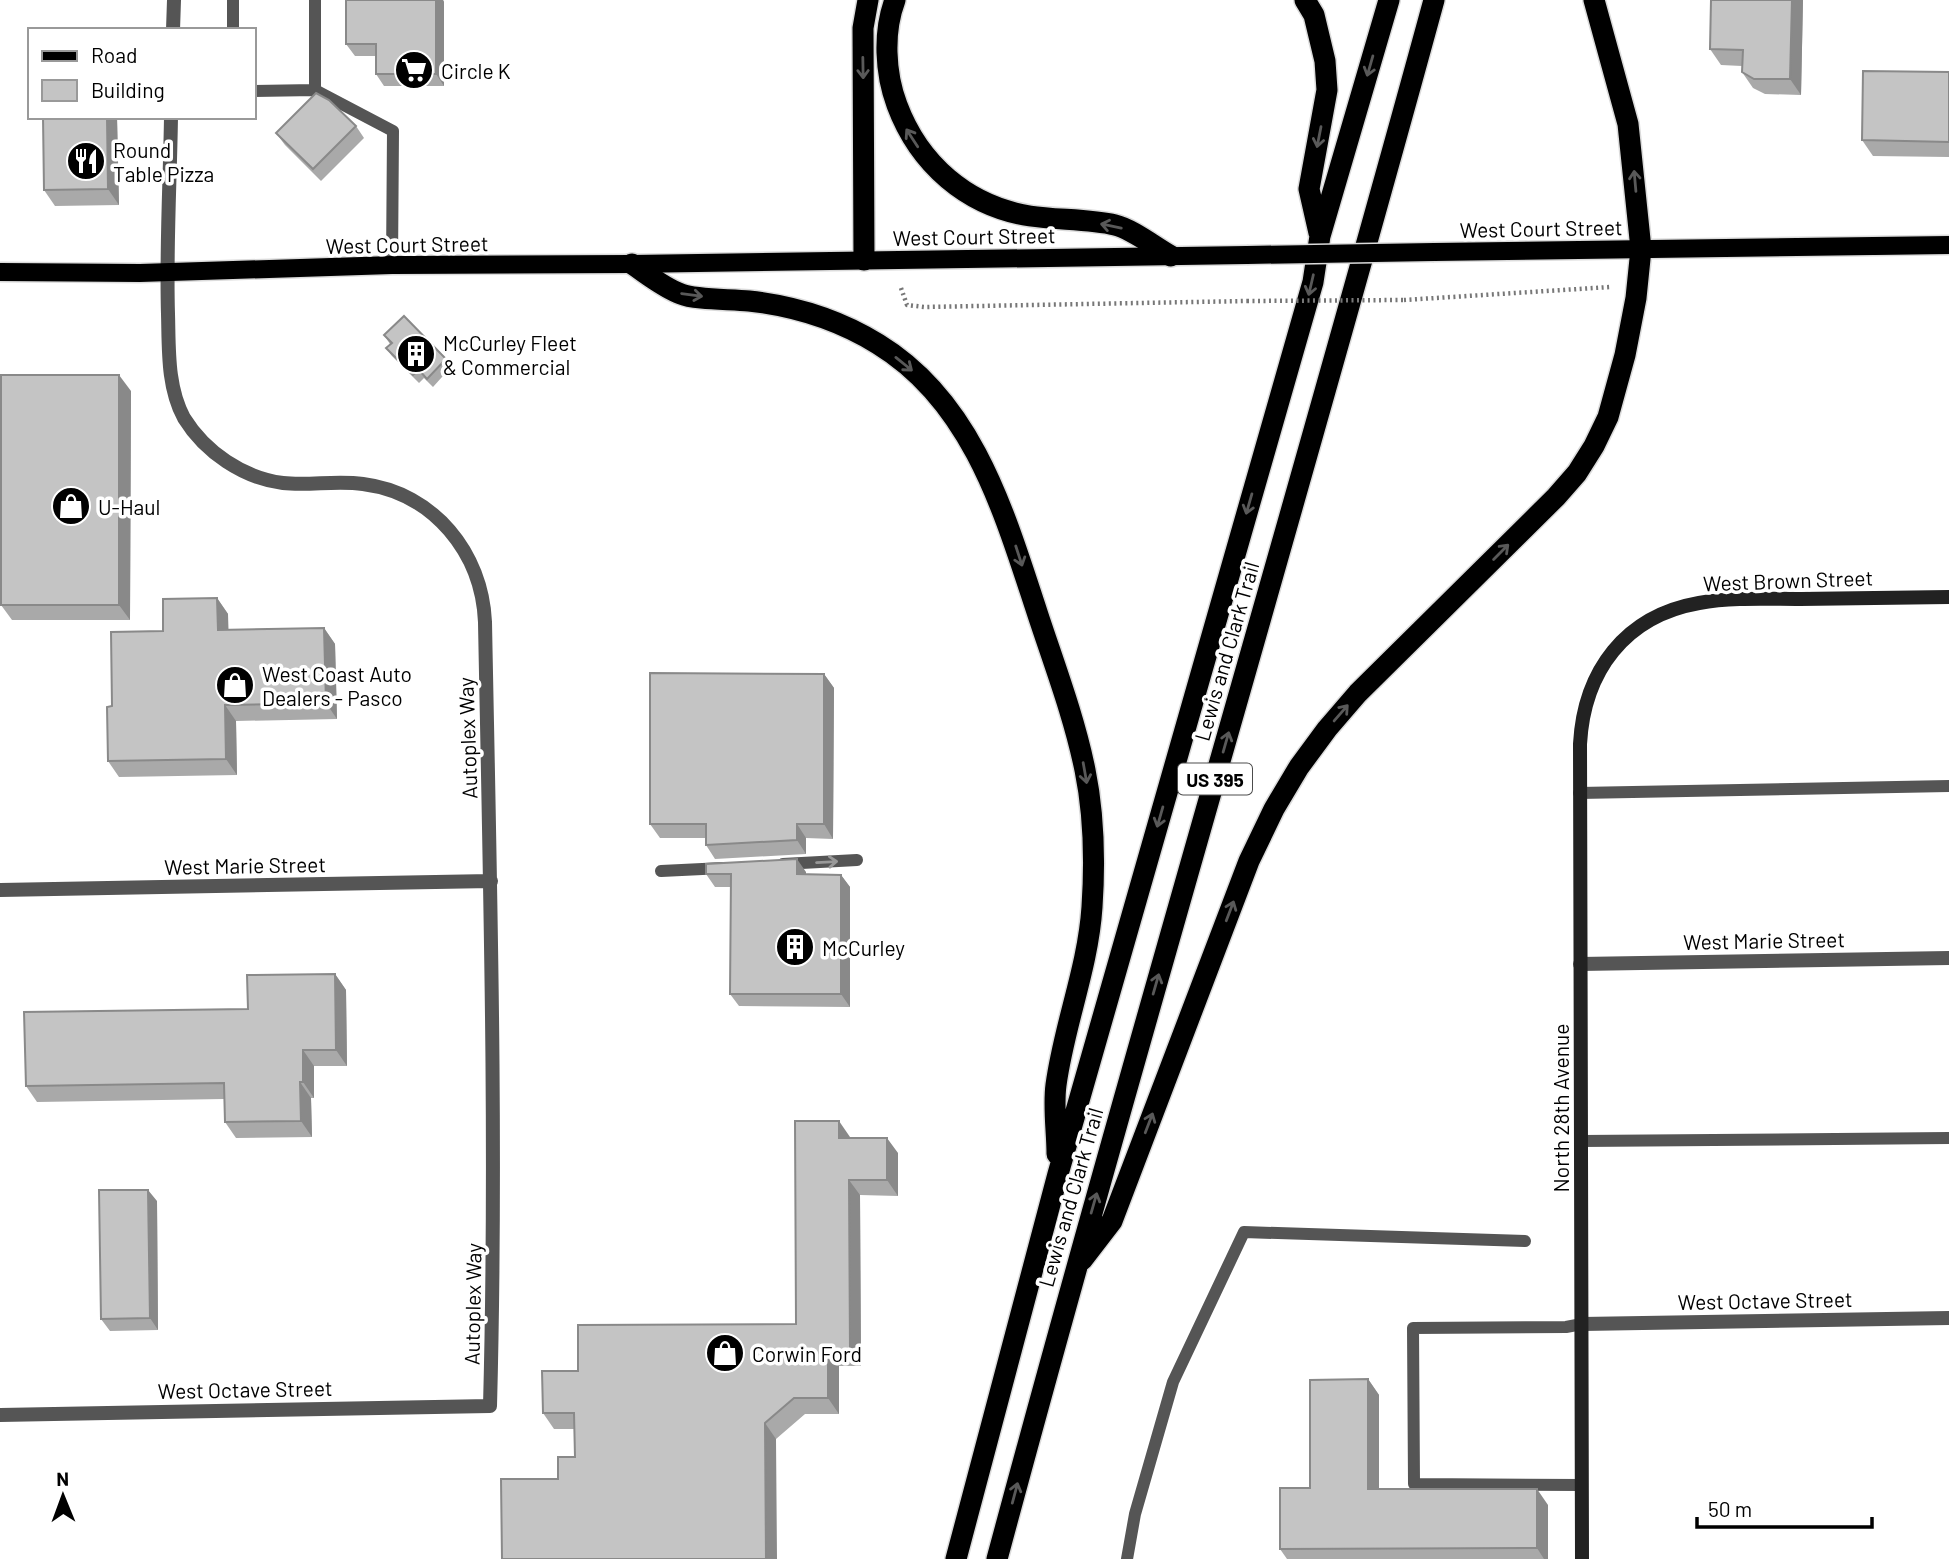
<svg xmlns="http://www.w3.org/2000/svg" width="1949" height="1559" viewBox="0 0 1949 1559" font-family="Barlow,sans-serif">
<rect width="100%" height="100%" fill="#fff"/>
<g fill="none" stroke-linecap="round" stroke-linejoin="round">
<defs>
<path id="primary" d="M1434 252 1949 245
M0 272 140 273 392 265 632 264 1247 255"/>
<path id="highway" d="M895 0C883 32 885 73 897 105 919 164 967 206 1030 216 1056 220 1091 219 1115 225 1132 229 1155 247 1171 256
M1305 0 1314 15 1325 61 1327 90 1309 189 1319 233
M864 260 863 28 868 0
M632 264C647 274 664 288 681 294 695 300 731 299 749 301 794 306 839 320 878 344 973 402 1004 512 1037 612 1054 664 1074 716 1085 770 1094 814 1095 862 1092 907 1088 968 1064 1025 1056 1085 1053 1107 1057 1132 1057 1154
M1082 1260 1112 1221 1249 861 1274 809 1299 767 1327 729 1358 693 1556 497 1577 473 1594 446 1608 417 1625 355 1636 298 1641 249 1628 124 1594 0
M956 1559 1058 1174 1305 310 1313 282 1320 236 1389 0
M997 1559C1137 1038 1292 521 1434 0"/>
</defs>
<!-- primary casing -->
<use href="#primary" stroke="#dbdbdb" stroke-width="21"/>
<!-- highway casing -->
<use href="#highway" stroke="#dbdbdb" stroke-width="24"/>
<!-- path -->
<path stroke="#777" stroke-width="4.5" stroke-dasharray="2 3.5" stroke-linecap="butt" d="M901 288 907 305 924 307 1247 301
M1404 300 1610 287"/>
<!-- lane -->
<path stroke="#555" stroke-width="12" d="M233 0V30
M315 0V90L393 131 392 265
M254 91 315 90
M1579 793 1949 786
M783 864 857 860
M661 871 723 868
M1581 1141 1949 1138
M1582 1324 1566 1327 1413 1328 1414 1484 1582 1485
M1127 1559 1135 1514 1173 1382 1244 1232 1525 1241"/>
<!-- street -->
<path stroke="#555" stroke-width="14" d="M173 30 174 0
M0 890 491 881
M1580 964 1949 958
M1582 1324 1949 1318
M0 1415 490 1406C497 1144 490 884 485 622 482 553 434 493 363 484 336 480 309 486 283 483 243 478 205 452 184 418 167 387 169 348 168 314 166 248 170 183 171 117"/>
<!-- secondary -->
<path stroke="#222" stroke-width="14" d="M1582 1559 1580 744C1584 671 1625 616 1699 603 1732 597 1767 599 1800 599 1850 598 1899 598 1949 597"/>
<!-- primary -->
<use href="#primary" stroke="#000" stroke-width="18"/>
<!-- highway -->
<use href="#highway" stroke="#000" stroke-width="21"/>
<defs>
<path id="primary-bridge" d="M1247 255 1434 252"/>
</defs>
<!-- primary-bridge casing -->
<use href="#primary-bridge" stroke="#dbdbdb" stroke-width="21" stroke-linecap="butt"/>
<!-- path-bridge -->
<path stroke="#777" stroke-width="4.5" stroke-dasharray="2 3.5" stroke-linecap="butt" d="M1247 301 1404 300"/>
<!-- primary-bridge -->
<use href="#primary-bridge" stroke="#000" stroke-width="18"/>
</g>
<!-- wall -->
<path fill="#a9a9a9" d="M346 0H443L444 2V86H384L376 74V56H355L346 44Z
M1803 0 1801 95 1765 94 1753 88 1742 72V66L1721 65 1710 49Z
M1949 72V157L1873 156 1862 140Z
M117 117 119 205 55 206 44 190Z
M356 126 364 138 321 181 285 145 276 133Z
M384 335 446 359 451 367 433 387 424 378 419 383 392 356 386 348 390 344Z
M131 391 130 620H12L1 605Z
M217 598 228 614V630L324 628 335 644 337 719 236 721 237 775 119 777 108 761 112 706 163 631Z
M824 674 834 688 833 839 806 838V854L715 859 706 845V838H660L650 824Z
M806 872V874L841 875 850 887V1007L739 1006 730 994 731 887H715L706 874Z
M335 974 346 990 347 1066H314V1098H311L312 1137 236 1138 225 1122 224 1099 37 1102 26 1086 248 1009Z
M850 1137V1138L898 1153V1196L860 1195 861 1366H839V1414H805L776 1439 558 1479 575 1457 574 1429H554L543 1413 578 1371 796 1324Z
M157 1201 158 1330 110 1331 101 1319Z
M1368 1379 1379 1395V1489L1548 1505V1559H1287L1280 1549 1310 1488Z"/>
<!-- shaded-wall -->
<path fill="#898989" d="M436 0H443L444 2V86L436 74Z
M1792 0H1803L1801 95 1790 79Z
M107 117H117L119 205 108 189Z
M119 375 131 391 130 620 119 605Z
M217 598 228 614 229 646 218 630Z
M324 628 335 644 337 719 326 703Z
M824 674 834 688 833 839 824 824Z
M225 705 236 721 237 775 226 759Z
M797 824 806 838V854L797 840Z
M797 859 806 872V887L797 874Z
M841 875 850 887V1007L841 994Z
M335 974 346 990 347 1066 336 1050Z
M303 1050 314 1066V1098L303 1082Z
M300 1082 311 1098 312 1137 301 1121Z
M839 1121 850 1137V1154L839 1138Z
M887 1138 898 1153V1196L887 1180Z
M849 1180 860 1195 861 1366 850 1350Z
M148 1190 157 1201 158 1330 150 1318Z
M828 1350 839 1366V1414L828 1398Z
M1368 1379 1379 1395V1505L1368 1489Z
M765 1423 776 1439 777 1559H766Z
M1537 1489 1548 1505V1559H1544L1537 1548Z"/>
<!-- building -->
<path fill="#c4c4c4" stroke="#898989" stroke-width="2" d="M346 0H436V74H376V44H346Z
M1711 0H1792L1790 79H1754L1742 72 1743 50 1710 49Z
M1863 71 1949 72V142L1862 140Z
M316 93 329 100 356 126 313 169 276 133Z
M43 117H107L108 189 44 190Z
M404 316 446 359 427 379 419 370 413 375 386 348 392 343 384 335Z
M1 375H119V605H1Z
M217 598 218 630 324 628 326 703 225 705 226 759 108 761 107 707 112 706 111 632 163 631V599Z
M650 673 824 674V824H797V840L706 845V824H650Z
M797 859V874L841 875V994H730L731 874H706V864Z
M335 974 336 1050H303V1082H300L301 1121 225 1122 224 1083 26 1086 24 1012 248 1009 247 975Z
M795 1121H839V1138H887V1180H849L850 1350H828V1398H794L765 1423 766 1559H502L501 1479H558V1457H575L574 1413H543L542 1371H578V1325L796 1324Z
M99 1190H148L150 1318 101 1319Z
M1368 1379V1489H1537V1548L1280 1549V1488H1310V1380Z"/>
<!-- one-way arrows -->
<defs><path id="oneway-shaft" d="M-6 0H5M1.5-3L5.5 0L1.5 3" fill="none" stroke-width="1.6" stroke-linecap="round" stroke-linejoin="round" transform="scale(1.75)"/></defs>
<g stroke="#595959">
<use href="#oneway-shaft" transform="translate(1370 66) rotate(106)"/>
<use href="#oneway-shaft" transform="translate(863 68) rotate(89)"/>
<use href="#oneway-shaft" transform="translate(1319 137) rotate(101)"/>
<use href="#oneway-shaft" transform="translate(912 138) rotate(-123)"/>
<use href="#oneway-shaft" transform="translate(1635 181) rotate(-95)"/>
<use href="#oneway-shaft" transform="translate(1111 226) rotate(-168)"/>
<use href="#oneway-shaft" transform="translate(1311 285) rotate(103)"/>
<use href="#oneway-shaft" transform="translate(692 295) rotate(8)"/>
<use href="#oneway-shaft" transform="translate(904 364) rotate(39)"/>
<use href="#oneway-shaft" transform="translate(1249 504) rotate(106)"/>
<use href="#oneway-shaft" transform="translate(1501 552) rotate(-45)"/>
<use href="#oneway-shaft" transform="translate(1019 556) rotate(72)"/>
<use href="#oneway-shaft" transform="translate(1341 713) rotate(-49)"/>
<use href="#oneway-shaft" transform="translate(1226 742) rotate(-74)"/>
<use href="#oneway-shaft" transform="translate(1085 773) rotate(80)"/>
<use href="#oneway-shaft" transform="translate(1160 817) rotate(106)"/>
<use href="#oneway-shaft" transform="translate(1230 911) rotate(-69)"/>
<use href="#oneway-shaft" transform="translate(1156 984) rotate(-74)"/>
<use href="#oneway-shaft" transform="translate(1149 1123) rotate(-69)"/>
<use href="#oneway-shaft" transform="translate(1094 1203) rotate(-74)"/>
<use href="#oneway-shaft" transform="translate(1015 1493) rotate(-75)"/>
</g>
<use stroke="#999" href="#oneway-shaft" transform="translate(827 862) rotate(-3)"/>
<!-- icons -->
<defs>
<symbol id="supermarket-disc" viewBox="-11 -11 22 22"><circle r="9.5" fill="#000" stroke="#fff"/><path d="M-6-5.5h2.5l.6 2H6L4.5 2H-2.5L-4.4-4H-6ZM-1.5 3.2a1.3 1.3 0 1 0 .1 0ZM3 3.2a1.3 1.3 0 1 0 .1 0Z" fill="#fff"/></symbol>
<symbol id="restaurant-disc" viewBox="-11 -11 22 22"><circle r="9.5" fill="#000" stroke="#fff"/><path d="M-5-6h1v4h1v-4h1v4h1v-4h1v5L-1.5 .5V6h-2V.5L-5-1ZM5-6V6H3V1.5H1.5Q1.5-4 5-6Z" fill="#fff"/></symbol>
<symbol id="building-disc" viewBox="-11 -11 22 22"><circle r="9.5" fill="#000" stroke="#fff"/><path d="M-4-6H4V6H1V3H-1V6H-4ZM-2.5-4.3h1.7v1.8h-1.7ZM.8-4.3h1.7v1.8H.8ZM-2.5-1h1.7V.8h-1.7ZM.8-1h1.7V.8H.8Z" fill="#fff"/></symbol>
<symbol id="shop-disc" viewBox="-11 -11 22 22"><circle r="9.5" fill="#000" stroke="#fff"/><path d="M-5-2.5h2.3a2.7 3.5 0 0 1 5.4 0H5L5.5 6h-11ZM-1.5-2.5h3a1.5 2.3 0 0 0-3 0Z" fill="#fff"/></symbol>
</defs>
<g fill-rule="evenodd">
<use href="#supermarket-disc" x="392" y="48" width="44" height="44"/>
<use href="#restaurant-disc" x="64" y="139" width="44" height="44"/>
<use href="#building-disc" x="394" y="332" width="44" height="44"/>
<use href="#shop-disc" x="49" y="484" width="44" height="44"/>
<use href="#shop-disc" x="213" y="663" width="44" height="44"/>
<use href="#building-disc" x="773" y="925" width="44" height="44"/>
<use href="#shop-disc" x="703" y="1331" width="44" height="44"/>
</g>
<g text-anchor="middle" dominant-baseline="central" stroke-width="7" stroke-linejoin="round" paint-order="stroke">
<!-- shield labels -->
<rect fill="#fff" stroke="#4c4c4c" stroke-width="2" x="1178" y="763.5" width="74" height="31" rx="5"/>
<g font-size="19" font-weight="bold" fill="#000">
<text x="1215" y="779">US 395</text>
</g>
<!-- poi labels -->
<g font-size="21" fill="#000" stroke="#fff" text-anchor="start">
<text x="441" y="70">Circle K</text>
<text x="113" y="149">Round<tspan x="113" dy="24">Table Pizza</tspan></text>
<text x="443" y="342">McCurley Fleet<tspan x="443" dy="24">&amp; Commercial</tspan></text>
<text x="98" y="506">U-Haul</text>
<text x="262" y="673">West Coast Auto<tspan x="262" dy="24">Dealers - Pasco</tspan></text>
<text x="822" y="947">McCurley</text>
<text x="752" y="1353">Corwin Ford</text>
</g>
<!-- street labels -->
<g font-size="21" fill="#000" stroke="#fff">
<text transform="translate(1541 228) rotate(-1)">West Court Street</text>
<text transform="translate(974 236) rotate(-1)">West Court Street</text>
<text transform="translate(407 244) rotate(-1)">West Court Street</text>
<text transform="translate(1788 580) rotate(-2)">West Brown Street</text>
<text transform="translate(1226 651) rotate(-74)">Lewis and Clark Trail</text>
<text transform="translate(467 738) rotate(-92)">Autoplex Way</text>
<text transform="translate(245 865) rotate(-1)">West Marie Street</text>
<text transform="translate(1764 940) rotate(-1)">West Marie Street</text>
<text transform="translate(1560 1108) rotate(-90)">North 28th Avenue</text>
<text transform="translate(1070 1197) rotate(-74)">Lewis and Clark Trail</text>
<text transform="translate(1765 1300) rotate(-1)">West Octave Street</text>
<text transform="translate(472 1304) rotate(-89)">Autoplex Way</text>
<text transform="translate(245 1389) rotate(-1)">West Octave Street</text>
</g>
</g>
<!-- legend -->
<rect x="28" y="28" width="228" height="91" fill="#ffffff" stroke="#999999" stroke-width="2"/>
<rect x="42" y="51" width="35" height="10" fill="#000000" stroke="#999999" stroke-width="2"/>
<text x="91" y="63" font-size="21" fill="#000000">Road</text>
<rect x="42" y="80" width="35" height="21" fill="#c4c4c4" stroke="#999999" stroke-width="2"/>
<text x="91" y="98" font-size="21" fill="#000000">Building</text>
<!-- north arrow -->
<g transform="translate(63 1496) rotate(359)" stroke="#ffffff" stroke-width="5" paint-order="stroke">
<path d="M0-5L12 26L0 18L-12 26Z" fill="#000000"/>
<text y="-10" font-size="19" font-weight="bold" text-anchor="middle" fill="#000000">N</text>
</g>
<!-- scale -->
<path d="M1697 1517v10h175v-10" fill="none" stroke="#000000" stroke-width="3.5"/>
<text x="1708" y="1517" font-size="21" fill="#000000" stroke="#ffffff" stroke-width="5" paint-order="stroke">50 m</text>
</svg>
